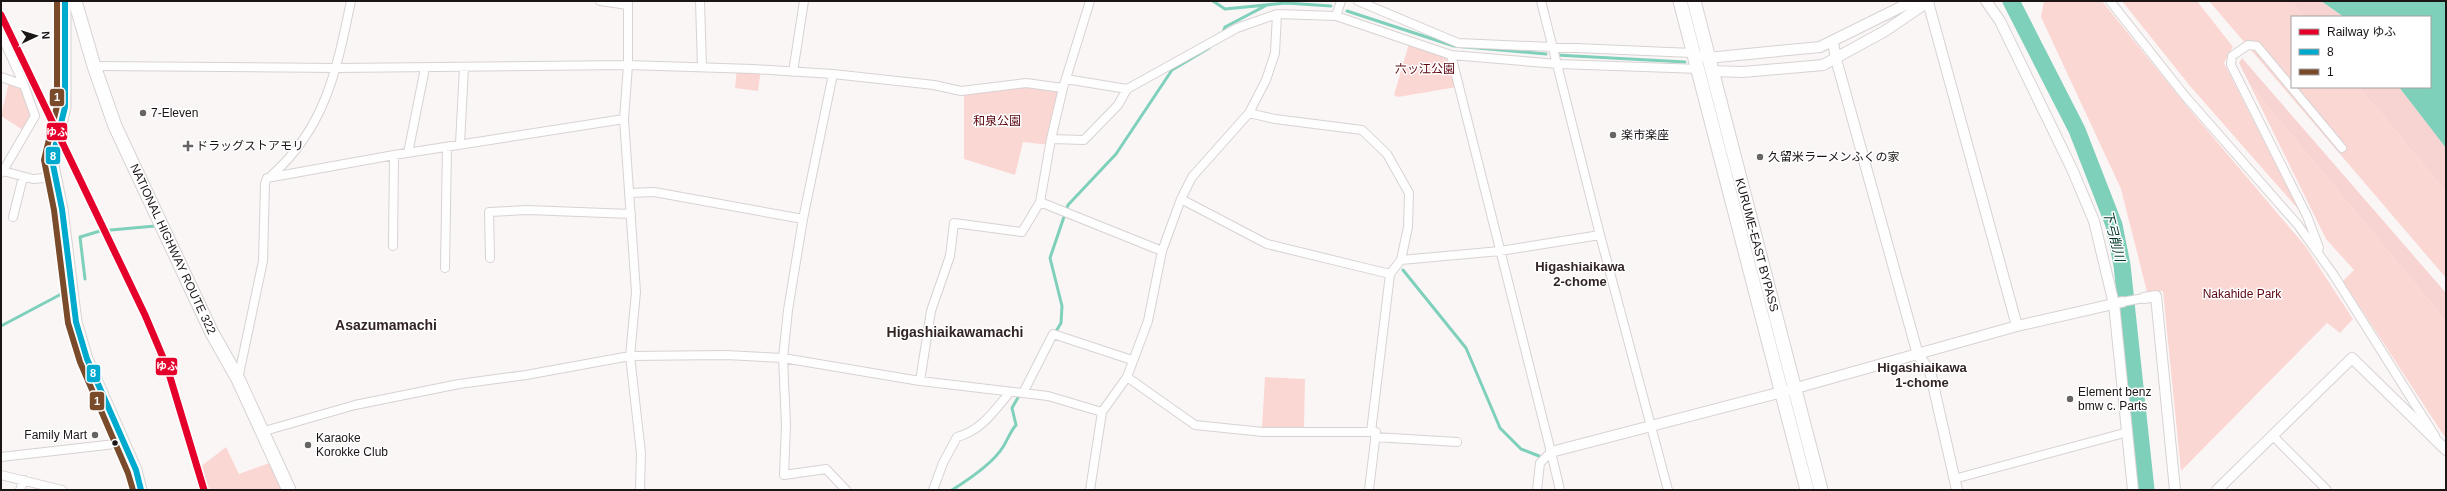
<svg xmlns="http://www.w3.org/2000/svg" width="2447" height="491" viewBox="0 0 2447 491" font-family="Arial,'Noto Sans JP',sans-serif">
<rect width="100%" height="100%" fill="#fbf6f6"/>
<!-- green -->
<path fill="#fbd7d4" d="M2044 1H2102L2185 104 2306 247 2353 319 2340 333 2327 323 2181 471 2163 291 2147 292 2121 189 2041 17Z
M2122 1H2197L2233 47 2224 63 2299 210 2190 86Z
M2209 1H2291L2304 17H2292V87H2359L2446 192V278Z
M1410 40 1451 55 1457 87 1398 97 1394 95Z
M737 68 761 69 758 91 735 88Z
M9 82 24 85 35 116 26 132 1 116Z
M1026 83 1063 88 1050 145 1023 142 1015 175 964 159V91Z
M2250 85 2446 321V439L2343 281 2354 270 2326 239Z
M1265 377 1305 379 1304 427H1262Z
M226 447 239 474 275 461 289 490H204L199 468Z"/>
<!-- forest -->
<path fill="#f7d3d1" d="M2291 1H2321L2344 17H2304Z
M2242 58 2446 293V321L2250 85 2239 63Z
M2359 87H2399L2446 148V192Z"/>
<!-- water -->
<path fill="#7ed0bb" d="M2321 1H2446V148L2399 87H2430V17H2344Z"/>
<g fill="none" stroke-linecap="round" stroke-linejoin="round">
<!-- stream -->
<path stroke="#7ed0bb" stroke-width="3" d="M1213 1 1225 9 1286 3 1331 6
M1347 11 1454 46 1546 54
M1223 33 1225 27 1267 5
M1556 55 1685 62
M1403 270 1466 348 1500 428 1521 449 1539 456
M85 279 80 237 100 231 155 226
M1 326 67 291
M1055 333 1061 323 1062 306 1050 258 1068 205 1116 154 1172 70 1209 48
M952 490C968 480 993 463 1003 447 1008 439 1010 432 1016 425L1012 408 1020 394"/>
<!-- river -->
<path stroke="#7ed0bb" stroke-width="17" d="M2011 1 2077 130 2114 225 2122 265 2146 490"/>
<defs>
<path id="minor" d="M600 1 628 5
M628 1V65L624 119 636 292 630 356 641 453 640 490
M700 1 702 67
M1358 1 1458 43 1692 53 1707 58
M1541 1 1600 235 1668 490
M2110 1 2185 96 2298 225 2333 274 2435 436
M1336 16 1341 1
M1 34 24 85 35 116 3 171 1 169
M1451 55 1551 452
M94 66 337 68 628 65 753 69 833 74 934 85 961 91 1026 83 1063 88
M793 72 804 1
M833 74 803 219 788 310 783 358 786 425 784 475 826 469 846 490
M1 77 24 85
M1066 79 1127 89 1237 28 1277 14 1336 16 1451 55 1558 64 1700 69
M1249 113 1275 119 1362 130 1387 154 1409 193 1408 227 1401 260 1500 251 1600 235
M1051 139 1084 140 1118 105 1127 89
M460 144 464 67
M408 153 425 68
M1 173 3 171 33 179 56 177
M272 175C326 127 337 68 351 1
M629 193 654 192 803 219
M1181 199 1267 244 1390 274 1371 432
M1040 202 1051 139 1063 88 1090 1
M13 217 23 177
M393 246 394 155
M2319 248 2307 216 2231 65 2232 56 2248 45 2257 46 2342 148
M490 258 489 212 527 210 631 214
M445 268 447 147
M1390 274 1401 260
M2122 302 2144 298
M1127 377 1195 425 1263 432H1376L1369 490
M238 379 263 261 265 184 267 178 394 155 624 119
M920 381 931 311 950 256 954 223 1022 232 1040 202 1162 251
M1023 393 1053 334 1132 360
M261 432 355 405 459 384 526 375 630 356 726 355 783 358 920 381 1048 396 1102 412
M2273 436 2327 490
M1375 437 1457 442
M1 457 124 443
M1 475 62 490
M1954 479 2128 432
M20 490 24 480
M933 490 943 463 957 437C981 431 994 411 1010 392
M1090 490 1102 412 1127 377 1148 321 1162 251 1181 199 1192 177 1249 113 1266 80 1275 53 1277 14
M1537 490 1540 463 1551 452 1560 490"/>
<path id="tertiary" d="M1986 1 2000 21 2072 169 2094 221 2114 304 2133 490
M1928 2 2017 326
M1833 42 1836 59 1918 355 1930 371 1957 490
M1707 58 1820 47 1913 1
M1711 71 1743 72 1823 65 1885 31 1929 1
M2144 298 2156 296 2175 490
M1551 452 1782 392 2017 326 2122 302
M2217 490 2352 358 2446 450"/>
<path id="secondary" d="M65 1V107L52 160 62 209 76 322 87 359 136 470 141 490"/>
<path id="trunk" d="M75 1 94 66 115 126 211 331 238 379 289 490
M1680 1 1807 490
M1694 1 1821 490"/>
</defs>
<!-- minor casing -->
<use href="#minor" stroke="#d8d2d2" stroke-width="10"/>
<!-- tertiary casing -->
<use href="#tertiary" stroke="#d8d2d2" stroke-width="12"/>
<!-- secondary casing -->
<use href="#secondary" stroke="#d8d2d2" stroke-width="13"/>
<!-- trunk casing -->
<use href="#trunk" stroke="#d8d2d2" stroke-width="15"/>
<!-- minor -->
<use href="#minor" stroke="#fefefe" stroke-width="8"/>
<!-- tertiary -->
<use href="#tertiary" stroke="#fefefe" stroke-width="10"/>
<!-- secondary -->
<use href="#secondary" stroke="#fefefe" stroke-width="11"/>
<!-- trunk -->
<use href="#trunk" stroke="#fefefe" stroke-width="13"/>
<defs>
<path id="bus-1" d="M65 1V107L52 160 62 209 76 322 87 359 136 470 141 490"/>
<path id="bus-2" d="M57 1V106L44 160 54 210 68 323 80 362 128 473 133 490"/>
</defs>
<!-- bus-1 casing -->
<use href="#bus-1" stroke="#fff" stroke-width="9"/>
<!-- bus-2 casing -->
<use href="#bus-2" stroke="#fff" stroke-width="9"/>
<!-- bus-1 -->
<use href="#bus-1" stroke="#00a9ce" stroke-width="6"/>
<!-- bus-2 -->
<use href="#bus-2" stroke="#7a4b2a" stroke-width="6"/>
<defs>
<path id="rail-1" d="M1 15 145 315 167 367 204 490"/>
</defs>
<!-- rail-1 casing -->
<use href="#rail-1" stroke="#fff" stroke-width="10"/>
<!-- rail-1 -->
<use href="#rail-1" stroke="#e4002b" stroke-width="7"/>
</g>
<!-- markers -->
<g fill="#696464" stroke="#fff" stroke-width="1.5">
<circle cx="143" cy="113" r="4"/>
<circle cx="1613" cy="135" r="4"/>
<path d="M186 140h4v4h4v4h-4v4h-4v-4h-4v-4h4z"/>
<circle cx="1760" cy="157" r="4"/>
<circle cx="2070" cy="399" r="4"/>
<circle cx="95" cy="435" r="4"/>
<circle cx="308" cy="445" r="4"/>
</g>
<circle fill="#1b1515" stroke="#fff" stroke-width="1.5" cx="115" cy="443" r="3.5"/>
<g text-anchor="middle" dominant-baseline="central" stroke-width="3" stroke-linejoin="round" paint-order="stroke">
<!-- park labels -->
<g font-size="12" fill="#5c050d" stroke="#fff">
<text x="1425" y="69">六ッ江公園</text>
<text x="997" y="121">和泉公園</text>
<text x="2242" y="294">Nakahide Park</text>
</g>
<!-- poi labels -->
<g font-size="12" fill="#1b1515" stroke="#fff" text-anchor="start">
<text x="151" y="113">7-Eleven</text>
<text x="1621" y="135">楽市楽座</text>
<text x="196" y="146">ドラッグストアモリ</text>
<text x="1768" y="157">久留米ラーメンふくの家</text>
<text x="2078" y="392">Element benz<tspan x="2078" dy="14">bmw c. Parts</tspan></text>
<text x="87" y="435" text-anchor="end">Family Mart</text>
<text x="316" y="438">Karaoke<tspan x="316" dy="14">Korokke Club</tspan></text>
</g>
<!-- street labels -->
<g font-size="12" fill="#1b1515" stroke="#fff">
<text transform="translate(1757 245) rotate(75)">KURUME-EAST BYPASS</text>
<text transform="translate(173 249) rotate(65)">NATIONAL HIGHWAY ROUTE 322</text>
</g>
<!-- water labels -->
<g font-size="13" font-style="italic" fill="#00362a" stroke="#fff">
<text transform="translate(2114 236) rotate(76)">下弓削川</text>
</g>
<!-- neighbourhood labels -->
<g font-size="13" font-weight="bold" fill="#322524" stroke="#fff">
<text x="1580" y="266">Higashiaikawa<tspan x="1580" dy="15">2-chome</tspan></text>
<text x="1922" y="367">Higashiaikawa<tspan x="1922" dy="15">1-chome</tspan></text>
</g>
<!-- quarter labels -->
<g font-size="14" font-weight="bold" fill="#322524" stroke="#fff">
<text x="386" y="325">Asazumamachi</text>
<text x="955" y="332">Higashiaikawamachi</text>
</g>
</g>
<g stroke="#fff" stroke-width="1.5">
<rect x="49" y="88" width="16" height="19" rx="4" fill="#7a4b2a"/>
<rect x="46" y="122" width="22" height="19" rx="4" fill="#e4002b"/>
<rect x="45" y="146" width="16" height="19" rx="4" fill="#00a9ce"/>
<rect x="155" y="357" width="23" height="19" rx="4" fill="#e4002b"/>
<rect x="86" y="364" width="15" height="19" rx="4" fill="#00a9ce"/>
<rect x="89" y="391" width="16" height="20" rx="4" fill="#7a4b2a"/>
</g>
<g font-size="11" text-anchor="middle" font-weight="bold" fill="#fff">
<text x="57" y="101">1</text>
<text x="57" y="136">ゆふ</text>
<text x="53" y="160">8</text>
<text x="167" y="370">ゆふ</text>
<text x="93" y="377">8</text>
<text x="97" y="405">1</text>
</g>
<!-- border -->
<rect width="2447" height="491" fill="none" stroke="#1b1515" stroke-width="4"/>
<!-- legend -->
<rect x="2291" y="16" width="140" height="72" fill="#ffffff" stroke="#a4a1a1"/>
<rect x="2299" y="29" width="20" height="6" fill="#e4002b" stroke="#a4a1a1"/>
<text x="2327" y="36" font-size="12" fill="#1b1515">Railway ゆふ</text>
<rect x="2299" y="49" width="20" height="6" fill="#00a9ce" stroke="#a4a1a1"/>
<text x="2327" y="56" font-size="12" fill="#1b1515">8</text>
<rect x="2299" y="69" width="20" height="6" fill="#7a4b2a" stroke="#a4a1a1"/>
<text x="2327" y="76" font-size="12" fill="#1b1515">1</text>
<!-- north arrow -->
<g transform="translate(36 36) rotate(86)" stroke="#ffffff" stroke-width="3" paint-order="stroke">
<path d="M0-3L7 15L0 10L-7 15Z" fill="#1b1515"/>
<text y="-6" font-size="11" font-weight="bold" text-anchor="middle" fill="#1b1515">N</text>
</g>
</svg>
